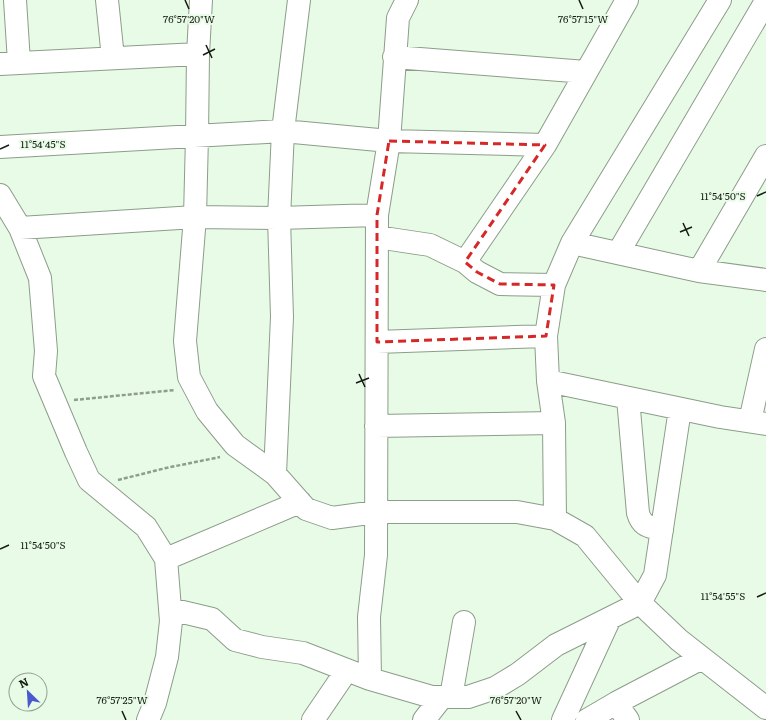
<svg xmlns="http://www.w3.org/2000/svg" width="766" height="720" viewBox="0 0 766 720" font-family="Literata,serif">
<rect width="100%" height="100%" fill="#e8fbe6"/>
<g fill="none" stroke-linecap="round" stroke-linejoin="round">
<defs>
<path id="minor" d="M15 0 19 62
M107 0 113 58
M201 0 198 54 197 136 195 217 185 341 189 377 207 411 235 445 275 474 306 509 332 518 376 512H517L555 519 585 536 640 603 679 640 766 708
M394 57 586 72
M0 64 198 54
M0 147 283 131 389 141 545 145
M0 195 20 228 40 278 46 351 44 376 76 452 89 480 146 527 166 559 171 621 167 657 155 703 148 720
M20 228 195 217 279 218 377 215
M377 237 430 245 465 262 477 272 500 284 554 285
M572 243 699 271 766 280
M618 253 766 1
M465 262 545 145 627 0
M699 271 766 156
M377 342 546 336
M548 381 720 417 766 424
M628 398 638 513C642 527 649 526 662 530
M750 421 766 349
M376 426 554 423
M275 474 282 317 279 218 283 131 299 0
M555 519 554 423 548 381 546 336 554 285 572 243 720 0
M166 559 300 502
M170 609 212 619 235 640 262 647 303 653 370 679 432 697H468L495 688 518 674 556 645 640 603 655 575 680 409
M370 679 369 617 376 555 377 215 389 141 398 18 407 0
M451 697 464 622
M616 703 628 720
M313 720 347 670
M424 720 442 697
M563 720 610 618
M587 720 616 703 702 658"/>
</defs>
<!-- minor casing -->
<use href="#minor" stroke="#8c9d8a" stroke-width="24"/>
<!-- path -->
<path stroke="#8f9d8d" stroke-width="2.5" stroke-dasharray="4 2" stroke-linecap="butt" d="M74 400 175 390
M118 480 166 468 220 457"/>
<!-- minor -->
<use href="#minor" stroke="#fff" stroke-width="22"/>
</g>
<!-- marked area -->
<path fill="none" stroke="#d62828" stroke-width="3" stroke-dasharray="8 5" stroke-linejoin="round" d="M389 141 545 145 465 262 477 272 500 284 554 285 546 336 377 342V215Z"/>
<!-- ticks -->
<path fill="none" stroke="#141b13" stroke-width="1.5" d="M185 0 189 9M579 0 583 9M206 45 212 58M203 55 215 49M0 149 9 145M757 196 766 192M683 223 689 236M680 232 692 227M359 374 365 387M356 383 369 378M0 549 9 545M757 597 766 593M122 711 126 720M516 711 521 720"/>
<g font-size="10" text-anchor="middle" fill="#141b13" stroke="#e8fbe6" stroke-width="4" stroke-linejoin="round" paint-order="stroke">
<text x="189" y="23">76°57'20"W</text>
<text x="583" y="23">76°57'15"W</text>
<text x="43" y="148">11°54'45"S</text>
<text x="723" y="200">11°54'50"S</text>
<text x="43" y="549">11°54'50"S</text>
<text x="723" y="600">11°54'55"S</text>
<text x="516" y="704">76°57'20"W</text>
<text x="122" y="704">76°57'25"W</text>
</g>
<!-- north arrow -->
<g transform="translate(28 692) rotate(335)"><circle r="19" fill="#e8fbe6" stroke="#93a192"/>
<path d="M0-3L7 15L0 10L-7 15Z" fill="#4a59ce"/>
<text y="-6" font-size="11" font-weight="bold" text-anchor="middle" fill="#141b13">N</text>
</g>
</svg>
